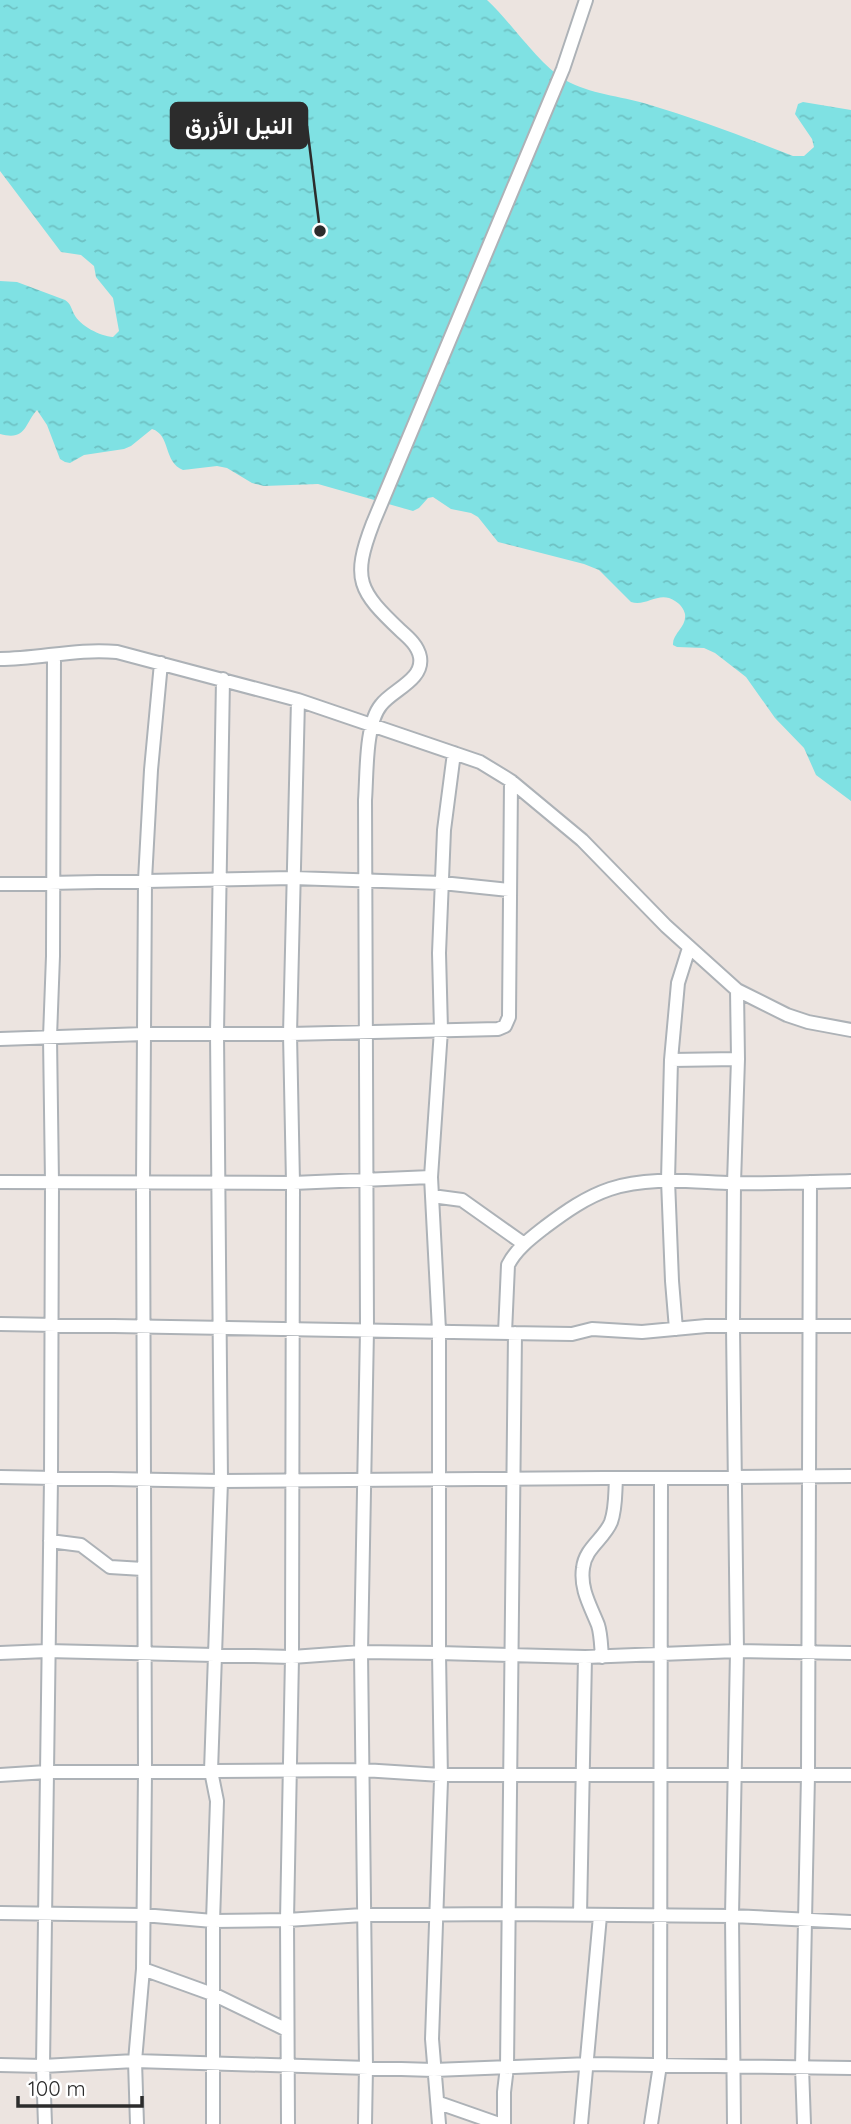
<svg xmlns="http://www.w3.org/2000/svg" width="851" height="2124" viewBox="0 0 851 2124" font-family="Quicksand,Vazirmatn,sans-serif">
<defs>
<pattern id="water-ripples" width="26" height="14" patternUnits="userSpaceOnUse" patternTransform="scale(1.75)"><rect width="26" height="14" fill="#7fe1e3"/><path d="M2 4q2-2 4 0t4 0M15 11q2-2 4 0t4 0" fill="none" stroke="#6ec1c3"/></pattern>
</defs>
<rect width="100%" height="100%" fill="#ece4e0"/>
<!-- water -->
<path fill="url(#water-ripples)" d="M0 0H487C512 23 538 64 565 80 590 94 620 96 647 104 697 119 745 137 793 156H804L814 147 812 139 795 114 798 104 803 102 851 110V801L816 775 804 748 775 718 746 677 715 653 704 648 677 647 673 645C672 634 687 627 685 614 684 609 680 604 675 601 659 590 647 607 631 602L599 570 584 564 498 542 478 517 471 513 451 509 433 497 428 498 419 508 413 511 318 484 264 486 252 483 227 468 217 466 183 470C163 462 171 435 152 429L131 446 124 449 84 455 70 463 65 462 60 459 47 425 37 410C24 424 27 441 0 434V281L17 282 65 300C71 304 71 308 74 314 80 326 100 336 113 337L119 331 113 298 96 277 94 266 81 255 61 252 0 171Z"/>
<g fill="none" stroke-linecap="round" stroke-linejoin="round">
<defs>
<path id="minor" d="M0 659C39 659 78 648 117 652L298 700 480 762 511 781 582 840 666 926 737 990 787 1015 808 1022 851 1030
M0 884 293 878 442 883 509 890
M0 1039 144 1034H290L498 1029 505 1026 509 1017 511 781
M671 1060 738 1059
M0 1182 293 1183 431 1177
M432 1196 462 1200 524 1244
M0 1324 572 1334 592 1329 642 1332 706 1326H851
M676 1329 672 1281 668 1180 671 1060 678 983 689 948
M505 1333 508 1265C516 1249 531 1238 545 1227 565 1212 586 1197 610 1189 649 1176 692 1182 733 1183 772 1184 812 1182 851 1181
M0 1477 221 1481 851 1476
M50 1541 81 1545 110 1567 143 1569
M0 1653 47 1651 292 1657 361 1652 439 1653 585 1657 737 1651 851 1653
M602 1657C601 1646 601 1634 598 1625 590 1605 580 1589 583 1568 585 1548 604 1539 611 1522 616 1508 615 1493 616 1479
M0 1775 47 1772 363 1770 441 1775H851
M0 1913 143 1915 213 1921 287 1920 363 1915 507 1914 732 1916 851 1922
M580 1915 585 1657
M143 1969 215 1995 287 2030
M0 2065 43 2066 135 2061 434 2070 590 2064 851 2068
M439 2103 499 2124
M45 2124 43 2066 51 1478 52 1183 50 1037 53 956 54 656
M137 2124 135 2061 143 1969 145 1772 143 1184 145 880 151 770 161 663
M213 2124V1921L217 1801 211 1771 221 1481 217 1033 223 679
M288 2124 287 1920 292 1657 293 1183 290 1034 298 700
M365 2124 366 2067 361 1652 367 1330 365 800C367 775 365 724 381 705 392 690 424 680 420 657 418 646 409 638 401 631 359 591 351 580 373 523L563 69 586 0
M439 2124 432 2039 441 1780 439 1653V1330L431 1177 441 1030 439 953 444 830 454 753
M504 2124V2092L507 2067 515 1333
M581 2124 600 1916
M651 2124 660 2065 661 1478
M734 2124 732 1916 737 1651 733 1327 734 1183 738 1059 737 990
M804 2124 802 2067 808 1775 810 1182"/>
</defs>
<!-- minor casing -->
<use href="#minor" stroke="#adb2b7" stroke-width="16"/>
<!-- minor -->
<use href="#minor" stroke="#fff" stroke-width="12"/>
</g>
<!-- callouts -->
<path fill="none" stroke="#2c2c2c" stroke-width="2.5" d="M320 231L307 126"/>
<circle fill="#2c2c2c" stroke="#fff" stroke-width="2.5" cx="320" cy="231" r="7"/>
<rect fill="#2c2c2c" stroke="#2c2c2c" stroke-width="2.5" x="171" y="103" width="136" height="45" rx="7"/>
<g font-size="24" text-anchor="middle" font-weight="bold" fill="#fff">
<text x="239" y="134">النيل الأزرق</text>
</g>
<!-- scale -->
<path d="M18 2096v10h124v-10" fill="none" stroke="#2c2c2c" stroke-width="3.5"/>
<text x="28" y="2096" font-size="21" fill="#2c2c2c" stroke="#ffffff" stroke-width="5" paint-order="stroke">100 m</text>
</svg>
